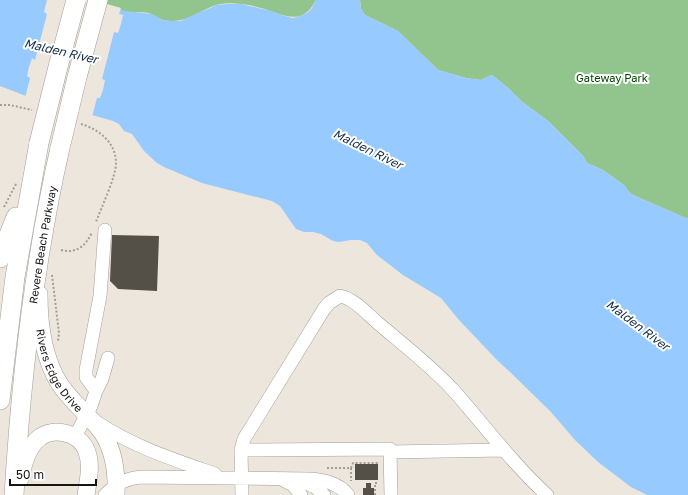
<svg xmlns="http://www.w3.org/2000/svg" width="688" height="495" viewBox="0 0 688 495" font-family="'Golos Text',sans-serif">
<rect width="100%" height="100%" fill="#ece6dd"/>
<!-- green -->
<path fill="#92c58e" d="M86 0H316C305 21 293 19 273 12 263 8 251 5 241 4 233 3 224 3 216 5 201 10 187 22 171 21 160 21 159 17 151 14 144 11 135 13 127 12 113 9 99 4 86 0Z
M360 0H688V219L633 195 628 191 624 185 603 170 587 163 583 156 548 121 521 101 507 87 492 75 481 80 466 78 438 70 398 31 365 15 361 9Z"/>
<!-- water -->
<path fill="#97caff" d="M0 0H86L125 11 152 14 163 20 172 21H180L217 5 227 4H241L271 11 285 16 292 18 298 17 307 13 312 8 316 0H360L361 9 365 15 398 31 438 70 466 78 481 80 492 75 507 87 521 101 548 121 583 156 587 163 603 170 624 185 628 191 633 195 688 219V495H647L631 487 598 462 575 440 551 412 510 372 497 360 459 320 441 298 403 275 377 255 367 243 360 240H351L339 242 333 241 321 234 313 232H304L296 229 280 206 272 201 202 183 164 167 157 163 144 151 132 134 124 131 119 124 113 121 26 96 0 86Z"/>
<!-- pier -->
<path fill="#ece6dd" d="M47 0H93L121 8 119 14 123 15 121 24 118 33 114 32 102 79 105 80 103 90 100 98H97L92 117 25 98 30 78 27 76 29 67 32 58 35 60 47 14 44 12Z"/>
<!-- building -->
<path fill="#544f47" d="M112 235 159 236 157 291 118 289 110 281Z
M355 464H378V480H355Z
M366 483H371V488H374V495H363V488H366Z"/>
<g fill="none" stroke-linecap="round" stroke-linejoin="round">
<defs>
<path id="minor" d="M96 391 86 377V370L100 296 105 230
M98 423C134 447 175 460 215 474
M75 437 91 406 96 391 102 379 108 358
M241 450 390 449 391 495
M390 452 503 450
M281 479 293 485 301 495
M304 482 315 487 324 495
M105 495C116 484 126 478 142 477L309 479C324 480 339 483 348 495
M242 495 241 450 244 439 324 309 329 303 340 296C355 299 368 315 379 324 405 346 431 366 454 391 485 426 512 463 547 495"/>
<g id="major">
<path id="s1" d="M39 294C39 324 43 357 59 383 69 399 84 411 97 426 114 445 117 471 116 495"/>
<path d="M20 479C23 466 26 452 35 442 49 425 80 431 87 452 92 466 88 481 86 495"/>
</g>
<g id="highway">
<path d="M0 258 16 217"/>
<path d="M0 400 15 277 39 143"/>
<path id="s2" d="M14 495C21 378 34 262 60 148"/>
</g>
</defs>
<!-- minor casing -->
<use href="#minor" stroke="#a39d94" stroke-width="14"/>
<!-- major casing -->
<use href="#major" stroke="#a39d94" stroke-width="18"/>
<!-- highway casing -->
<use href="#highway" stroke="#a39d94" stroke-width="20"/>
<!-- path -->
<path stroke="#a29e97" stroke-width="2" stroke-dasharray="2 2" stroke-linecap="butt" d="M0 105H10L32 110
M81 124C98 129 116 142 116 163 116 177 101 208 96 222
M4 207 16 184
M61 250C76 254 86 246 92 232
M52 275 59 333 58 342
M327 468H351L353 463H379
M351 468V481
M375 495V483H379"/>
<!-- minor -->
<use href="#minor" stroke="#fff" stroke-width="13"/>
<!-- major -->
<use href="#major" stroke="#fff" stroke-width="17"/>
<!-- highway -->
<use href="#highway" stroke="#fff" stroke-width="19"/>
<defs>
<path id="highway-bridge" d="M39 143 58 67 76 0
M60 148 77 77 98 0"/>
</defs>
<!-- highway-bridge casing -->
<use href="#highway-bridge" stroke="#a39d94" stroke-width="20" stroke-linecap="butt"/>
<!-- highway-bridge -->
<use href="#highway-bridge" stroke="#fff" stroke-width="19"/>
</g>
<g text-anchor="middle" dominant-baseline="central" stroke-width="4" stroke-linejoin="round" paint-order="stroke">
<!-- park labels -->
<g font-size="11" fill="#004701" stroke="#fff">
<text x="612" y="77">Gateway Park</text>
</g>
<!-- street labels -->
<g font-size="11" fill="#171512" stroke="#fff">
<text stroke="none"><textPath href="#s2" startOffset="252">Revere Beach Parkway</textPath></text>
<text stroke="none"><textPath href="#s1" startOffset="81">Rivers Edge Drive</textPath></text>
</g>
<!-- water labels -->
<g font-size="12" font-style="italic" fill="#122d47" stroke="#fff">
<text transform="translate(61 51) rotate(13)">Malden River</text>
<text transform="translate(368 149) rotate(26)">Malden River</text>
<text transform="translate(638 325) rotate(37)">Malden River</text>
</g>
</g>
<!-- scale -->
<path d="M10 479v6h86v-6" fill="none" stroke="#171512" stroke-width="2"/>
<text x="16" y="479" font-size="12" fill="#171512" stroke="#ffffff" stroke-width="3" paint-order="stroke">50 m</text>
</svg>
